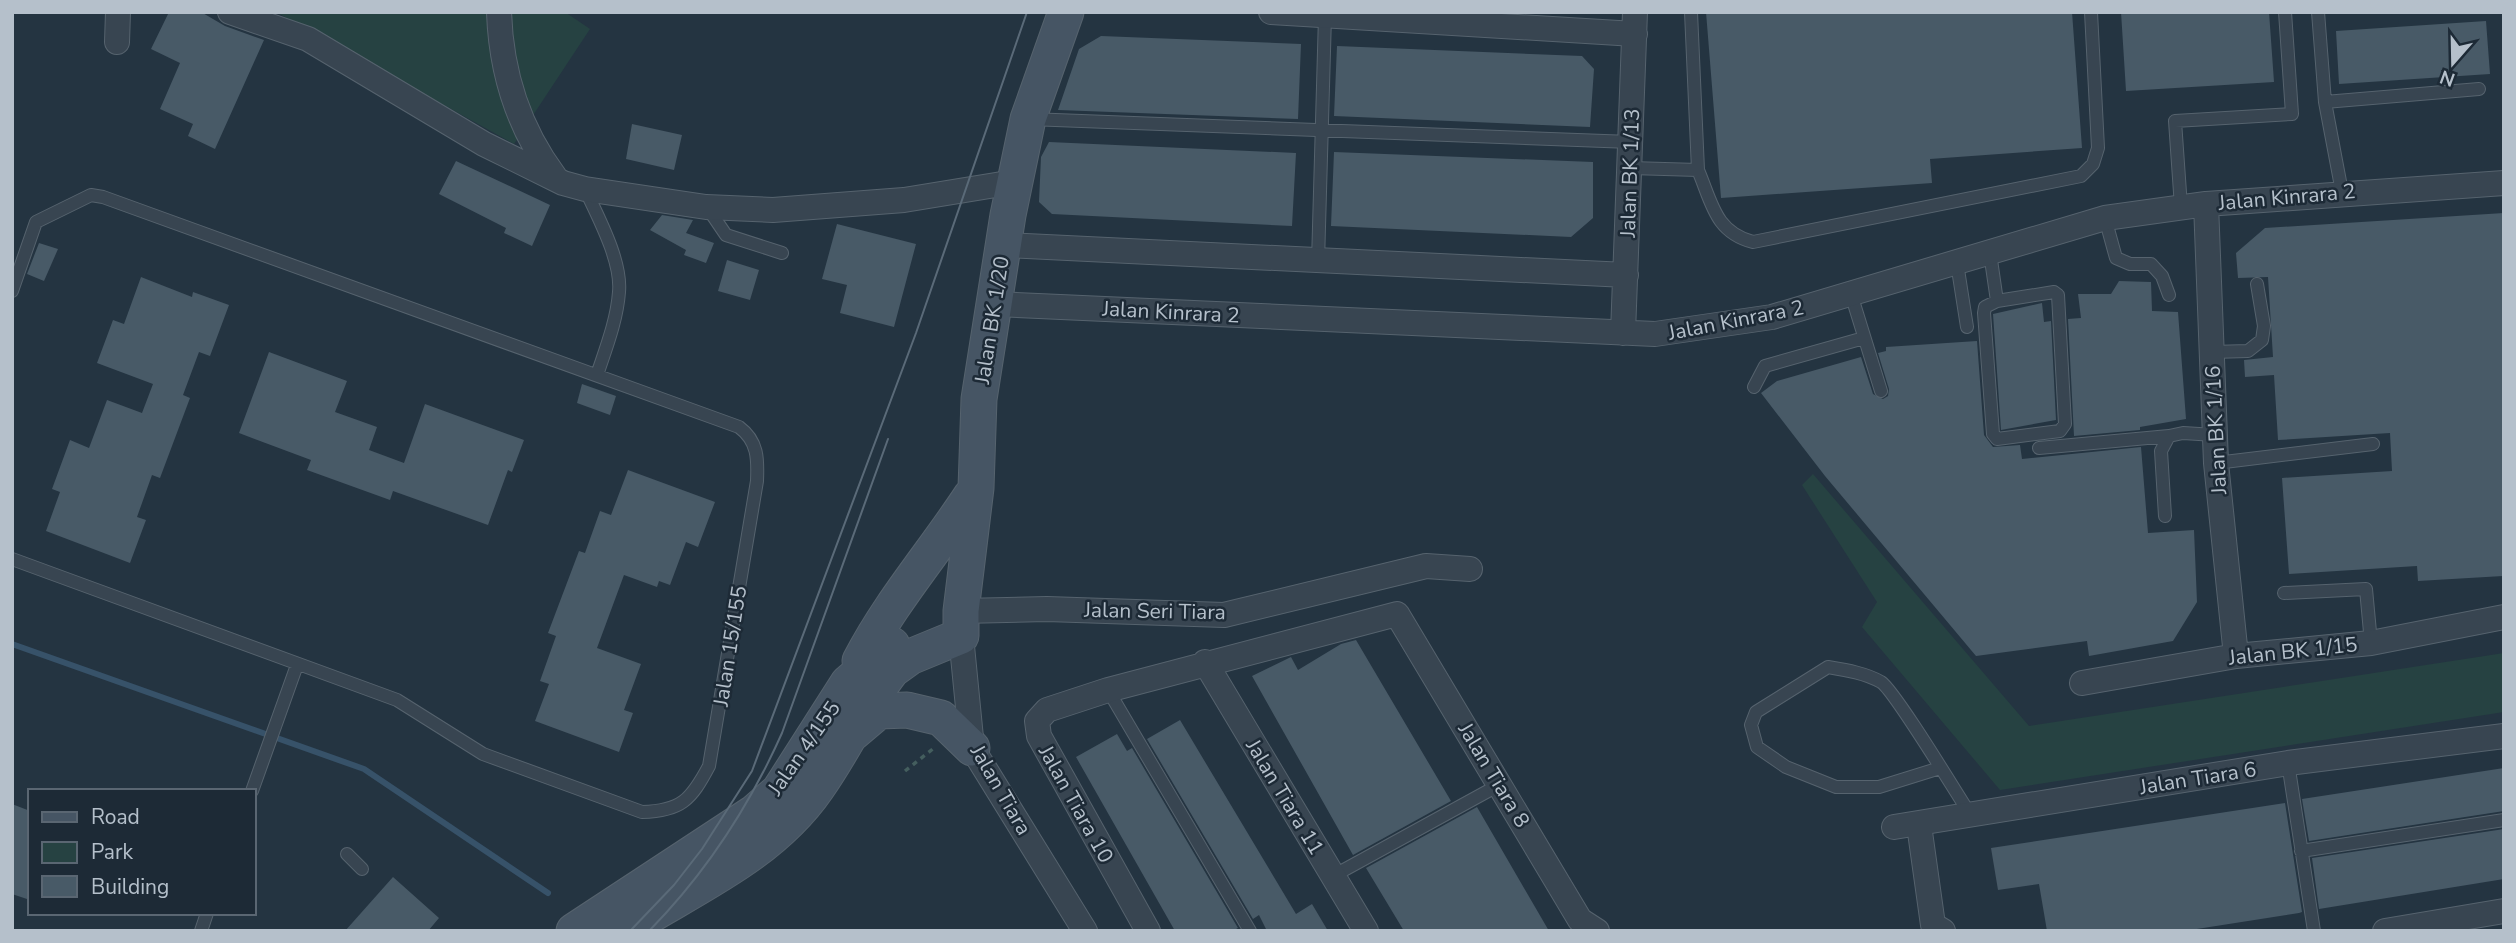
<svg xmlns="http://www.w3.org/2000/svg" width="2516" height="943" viewBox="0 0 2516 943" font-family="'Nunito Sans',sans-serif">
<rect width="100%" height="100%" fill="#243441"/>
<!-- green -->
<path fill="#264242" d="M276 12H565L590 29 514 144Z
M1813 474 2029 726 2504 653V712L2000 790 1862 627 1877 602 1802 485Z"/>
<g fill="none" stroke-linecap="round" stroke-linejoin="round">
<!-- stream -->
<path stroke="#375269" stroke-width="6" d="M12 644 364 769 548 893"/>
</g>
<!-- building -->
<path fill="#485a67" d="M169 12H201L225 26 264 40 215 149 188 136 193 124 160 109 180 63 151 49Z
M1706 12H2072L2082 148 1930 159 1932 183 1721 198Z
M2121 12H2269L2274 82 2126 91Z
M2486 21 2490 74 2339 84 2336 31Z
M1101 36 1301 44 1298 119 1058 110 1079 49Z
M1337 46 1582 56 1594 69 1590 127 1334 116Z
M632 124 682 135 674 170 626 159Z
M1049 142 1296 153 1292 226 1052 214 1039 202 1041 157Z
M1334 152 1593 162V218L1571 237 1331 226Z
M456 161 550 205 532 246 504 233 506 228 439 194Z
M2504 213 2503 576 2418 581 2417 566 2289 574 2282 478 2392 471 2390 433 2278 440 2274 375 2245 377 2244 360 2273 357 2268 277 2238 278 2236 253 2265 228Z
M662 215 693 220 686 233 714 243 706 263 684 255 686 250 650 230Z
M837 224 916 244 894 327 840 313 847 285 822 279Z
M39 243 58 249 44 281 27 274Z
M727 260 759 270 750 300 718 291Z
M141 277 192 297 193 292 229 305 210 356 199 352 183 395 190 398 160 478 152 475 137 517 146 520 130 563 46 531 60 492 52 489 70 440 89 448 107 400 142 413 153 384 97 363 113 320 124 324Z
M2119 281 2151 282 2152 311 2178 312 2186 419 2140 427V430L2074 436 2068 319 2081 318 2078 294H2111Z
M2042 303 2044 322 2051 321 2056 420 2001 430 1993 314Z
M1977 341 1984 435 1993 447 2020 445 2022 459 2141 447 2148 533 2194 530 2197 602 2173 641 2089 656 2087 641 1976 656 1825 476 1761 393 1777 381 1861 357 1873 394 1883 399 1888 396 1889 389 1878 353 1886 351V347Z
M269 352 347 381 335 412 377 427 369 450 404 463 425 404 524 440 512 472 508 470 488 525 393 491 390 500 307 470 311 460 239 433Z
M582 384 616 396 610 415 577 403Z
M628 470 715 502 698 547 686 542 670 585 659 581 657 587 624 575 597 648 641 664 624 710 633 713 619 752 535 721 549 684 540 681 556 636 548 633 579 551 585 553 600 511 611 515Z
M1356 640 1451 801 1353 855 1252 676 1291 657 1298 670 1341 644Z
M1180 720 1296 914 1312 904 1328 931H1267L1259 915 1253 919 1147 739Z
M1117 734 1127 751 1132 748 1238 928 1232 931H1175L1076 757Z
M2504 768V811L2309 841 2302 799Z
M2285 803 2302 912 2299 913 2184 931H2047L2039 884 1998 890 1991 848Z
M12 804 30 811V900L12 894Z
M1477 807 1549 931H1404L1366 868Z
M2504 829V879L2319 909 2312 858Z
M393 877 439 918 428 931H345Z"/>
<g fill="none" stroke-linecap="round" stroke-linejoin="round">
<defs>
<path id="lane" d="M1691 12 1698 170
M2318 12 2325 102 2342 192
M2325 102 2479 89
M1029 119 1631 142
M1631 168 1698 170C1712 203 1715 232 1753 242L2081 176 2093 164 2098 148 2091 12
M585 189C598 217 622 261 619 292 617 320 606 348 597 375
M707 207 726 235 782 253
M2181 207 2175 121 2292 114 2285 12
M2105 218 2116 258 2130 264H2151L2162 276 2169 295
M1990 253 1997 301 1985 307 1984 313 1993 434 1997 439 2060 431 2065 424 2058 295 2054 292 1997 301
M1318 262 1325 16
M1957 263 1967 327
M12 291 36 222 91 195 103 197 739 427C758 441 758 459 757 481L709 766C691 800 681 811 642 812L483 754 397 700 12 559
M1851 294 1881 391
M2212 352 2248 351 2262 340 2264 326 2257 284
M1754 387 1765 366 1864 338
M2039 448 2169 436
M2216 463 2373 444
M2165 516 2161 451 2169 436 2183 433 2215 435
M2284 593 2366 589 2371 643
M1108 690 1250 931
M2288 763 2314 931
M1940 768 1879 787H1836L1786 767 1757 747 1751 725 1756 712 1828 667C1846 670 1865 673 1881 682 1894 690 1957 794 1970 814
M252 791 297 665
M2301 851 2504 820
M347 854 362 869
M1333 876 1499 785
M201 931 207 913"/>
<path id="street" d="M230 12 308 39 484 144 563 183 585 189 706 207 773 210 904 200 1014 182
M499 12C501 72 519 129 555 177
M1271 12 1635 34
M117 42 118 12
M2206 204 2216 463 2236 656
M1004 245 1626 275
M996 304 1655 334 1772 317 2105 218 2206 204 2504 183
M1623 333 1635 12
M961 611 1047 609 1224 615 1426 566 1470 569
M961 636 972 748 1085 931
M1205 662 1366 931
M2082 683 2236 656 2371 643 2504 617
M1919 825 1933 925 1943 931
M1894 827 2288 763 2504 736
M1148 931 1039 736 1037 721 1047 710 1108 690 1397 614 1580 920 1597 931
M2385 931 2504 911"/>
<path id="secondary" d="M860 661C889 604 935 551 971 496
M853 733 879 711 907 710 941 718 972 748
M574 931 755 812 779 791 848 683 892 645
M624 931C692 888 770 856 817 788 844 750 863 707 892 670L910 657 961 636V611L976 488 979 399 1008 215 1028 119 1066 12"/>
</defs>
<!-- lane casing -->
<use href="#lane" stroke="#56636e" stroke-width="14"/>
<!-- street casing -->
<use href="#street" stroke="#56636e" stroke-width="26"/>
<!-- secondary casing -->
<use href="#secondary" stroke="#56636e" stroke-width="37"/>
<!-- path -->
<path stroke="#445e5e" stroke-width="3.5" stroke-dasharray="5 5" stroke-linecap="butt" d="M905 771 934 748"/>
<!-- lane -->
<use href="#lane" stroke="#384551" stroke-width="12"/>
<!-- street -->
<use href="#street" stroke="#384551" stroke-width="24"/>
<!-- secondary -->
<use href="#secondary" stroke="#465564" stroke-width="35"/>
<!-- tram -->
<path stroke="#5a6a78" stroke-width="2" d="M630 931 674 885 702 849 752 771 916 333 1027 12
M649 931C706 873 749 807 782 733L888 439"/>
</g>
<g text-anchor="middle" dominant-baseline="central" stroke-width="5" stroke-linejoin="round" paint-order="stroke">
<!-- street labels -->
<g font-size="21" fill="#b5c0cb" stroke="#1d2a36">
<text transform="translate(1630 173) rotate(-88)">Jalan BK 1/13</text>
<text transform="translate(2287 197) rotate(-5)">Jalan Kinrara 2</text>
<text transform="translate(1171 312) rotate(3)">Jalan Kinrara 2</text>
<text transform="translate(992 320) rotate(-81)">Jalan BK 1/20</text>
<text transform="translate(1736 320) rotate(-11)">Jalan Kinrara 2</text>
<text transform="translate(2216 430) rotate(-93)">Jalan BK 1/16</text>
<text transform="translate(1155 611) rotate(1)">Jalan Seri Tiara</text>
<text transform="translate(730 646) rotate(-81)">Jalan 15/155</text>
<text transform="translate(2293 651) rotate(-6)">Jalan BK 1/15</text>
<text transform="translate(804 748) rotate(-55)">Jalan 4/155</text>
<text transform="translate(1494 775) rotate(59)">Jalan Tiara 8</text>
<text transform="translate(2198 778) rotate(-9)">Jalan Tiara 6</text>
<text transform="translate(1001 790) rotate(60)">Jalan Tiara</text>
<text transform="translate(1285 797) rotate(59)">Jalan Tiara 11</text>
<text transform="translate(1076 804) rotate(61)">Jalan Tiara 10</text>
</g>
</g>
<!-- border -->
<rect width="2516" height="943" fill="none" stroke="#b5c0cb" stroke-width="28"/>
<!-- legend -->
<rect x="28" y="789" width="228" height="126" fill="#1d2a36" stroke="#5a6672" stroke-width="2"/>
<rect x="42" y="812" width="35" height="10" fill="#465564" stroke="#5a6672" stroke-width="2"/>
<text x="91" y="824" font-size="21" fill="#b5c0cb">Road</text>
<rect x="42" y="842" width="35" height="21" fill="#264242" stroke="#5a6672" stroke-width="2"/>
<text x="91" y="859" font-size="21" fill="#b5c0cb">Park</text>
<rect x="42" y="876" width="35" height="21" fill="#485a67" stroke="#5a6672" stroke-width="2"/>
<text x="91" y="894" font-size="21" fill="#b5c0cb">Building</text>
<!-- north arrow -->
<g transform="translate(2453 63) rotate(200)" stroke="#1d2a36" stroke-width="5" paint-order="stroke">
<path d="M0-5L12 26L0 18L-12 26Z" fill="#b5c0cb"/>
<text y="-10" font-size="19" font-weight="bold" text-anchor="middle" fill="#b5c0cb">N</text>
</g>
</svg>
